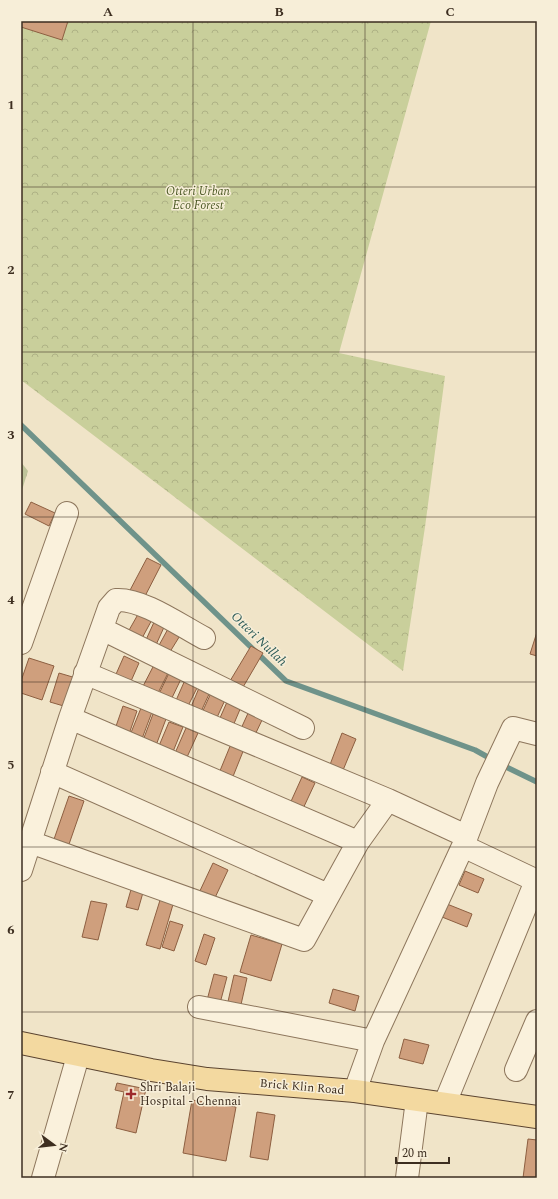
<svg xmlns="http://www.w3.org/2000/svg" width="558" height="1199" viewBox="0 0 558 1199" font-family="Spectral,serif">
<defs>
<pattern id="forest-crowns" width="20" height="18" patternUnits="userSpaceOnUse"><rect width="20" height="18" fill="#c9cf9b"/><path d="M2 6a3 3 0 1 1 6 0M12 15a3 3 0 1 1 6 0" fill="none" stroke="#aeb285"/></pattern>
<pattern id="cemetery-stones" width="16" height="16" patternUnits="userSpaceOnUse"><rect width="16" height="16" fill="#bfc49a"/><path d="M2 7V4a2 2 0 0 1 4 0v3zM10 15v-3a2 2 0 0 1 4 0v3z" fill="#9ca07d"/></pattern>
</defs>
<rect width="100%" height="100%" fill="#f0e4c8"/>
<!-- forest -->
<path fill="url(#forest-crowns)" d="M21 21H431L339 353 445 376 425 527 403 671 21 380Z"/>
<!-- cemetery -->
<path fill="url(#cemetery-stones)" d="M21 462 28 471 21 493Z"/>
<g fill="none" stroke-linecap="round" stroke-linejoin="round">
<!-- stream -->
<path stroke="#6f938a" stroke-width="5.5" d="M21 425 286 681 475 750 493 760
M500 764 537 782"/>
</g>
<!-- building -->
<path fill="#cf9f7d" stroke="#8d5f41" d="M21 21H68L62 40 21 27Z
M31 502 55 513 49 526 25 514Z
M147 558 161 565 142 602 128 594Z
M141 609 154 616 141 640 128 632Z
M155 620 165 625 155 647 145 642Z
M169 627 181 634 168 655 157 649Z
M537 632V656L530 654Z
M251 646 263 653 239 694 227 686Z
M124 656 139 663 128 688 113 681Z
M29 658 54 666 42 700 21 693V681Z
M155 663 169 671 155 699 140 692Z
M59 673 76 678 67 707 50 702Z
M169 673 181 679 169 704 157 698Z
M185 680 198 686 186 710 174 705Z
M199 688 210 692 198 718 188 714Z
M211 693 225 700 214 724 200 717Z
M227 702 241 707 230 733 216 727Z
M123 706 137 711 128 737 114 732Z
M141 708 152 712 140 744 128 740Z
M249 711 263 718 253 739 239 733Z
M153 714 166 719 155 748 142 743Z
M169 722 183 727 170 759 156 753Z
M186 728 198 733 183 766 172 760Z
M342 733 356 739 341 775 328 770Z
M231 744 244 749 230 784 217 778Z
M302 777 315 783 301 813 288 808Z
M69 796 84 801 67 850 52 845Z
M213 863 228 870 213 902 198 895Z
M465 871 484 879 478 893 459 885Z
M132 886 144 889 138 910 126 907Z
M161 897 174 901 160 949 146 945Z
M91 901 107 904 98 940 82 937Z
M447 904 472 914 467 927 442 917Z
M170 921 183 925 174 951 162 947Z
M204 934 215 938 206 965 195 961Z
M251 935 282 944 271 981 240 972Z
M214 974 227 977 219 1007 206 1004Z
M234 975 247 978 240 1009 227 1006Z
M333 989 359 996 355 1011 329 1003Z
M404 1039 429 1045 423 1064 399 1058Z
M117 1083 146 1089 136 1133 116 1128 124 1092 115 1090Z
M192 1100 236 1107 226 1161 183 1153Z
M257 1112 275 1115 268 1160 250 1157Z
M528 1139 537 1140V1178H523Z"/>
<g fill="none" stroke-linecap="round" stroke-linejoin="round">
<defs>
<path id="minor" d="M102 629 303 728
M21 643 67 513
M85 673 388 800 466 836
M70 718 358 842
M52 772 328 895
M30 842 304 940 358 842 388 800
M463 846 537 881
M21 870 70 718 109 608 116 600C142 598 181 626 204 638
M199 1007 373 1041
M516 1070 537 1021
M355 1091 373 1041 463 846 487 783 513 728 537 734
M445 1103 536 881
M43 1178 78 1056
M407 1178 417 1100"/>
<path id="major" d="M21 1043 151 1070 207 1079 355 1091 537 1117"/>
</defs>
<!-- minor casing -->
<use href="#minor" stroke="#8d765c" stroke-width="24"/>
<!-- major casing -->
<use href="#major" stroke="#5b4430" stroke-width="24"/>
<!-- minor -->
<use href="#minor" stroke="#faf1dc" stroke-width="22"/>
<!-- major -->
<use href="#major" stroke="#f3d9a0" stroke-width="22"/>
</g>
<!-- grid -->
<path fill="none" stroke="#3d2e20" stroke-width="1" stroke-opacity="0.55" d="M193 21V1178M365 21V1178M21 187H537M21 352H537M21 517H537M21 682H537M21 847H537M21 1012H537"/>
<!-- markers -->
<path fill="#9e2a2b" stroke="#f7eed8" stroke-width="1.5" d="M129 1088h4v4h4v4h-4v4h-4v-4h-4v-4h4z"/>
<g text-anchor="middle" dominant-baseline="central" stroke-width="3" stroke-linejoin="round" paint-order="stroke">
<!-- park labels -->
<g font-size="12" font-style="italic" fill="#4d5a26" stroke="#f7eed8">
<text x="198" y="191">Otteri Urban<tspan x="198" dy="14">Eco Forest</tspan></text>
</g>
<!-- poi labels -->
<g font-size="12" fill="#3d2e20" stroke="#f7eed8" text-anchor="start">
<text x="140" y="1087">Shri Balaji<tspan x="140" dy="14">Hospital - Chennai</tspan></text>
</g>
<!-- street labels -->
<g font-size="12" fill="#3d2e20" stroke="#f7eed8">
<text transform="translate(302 1087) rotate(5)">Brick Klin Road</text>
</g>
<!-- water labels -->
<g font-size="13" font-style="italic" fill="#2f5d5a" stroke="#f7eed8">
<text transform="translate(259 639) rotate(44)">Otteri Nullah</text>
</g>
</g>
<!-- border -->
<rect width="558" height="1199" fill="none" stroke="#f7eed8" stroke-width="44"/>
<!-- north arrow -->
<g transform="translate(54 1145) rotate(105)" stroke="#f7eed8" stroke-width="3" paint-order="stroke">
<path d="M0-3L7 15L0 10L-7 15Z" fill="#3d2e20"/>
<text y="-6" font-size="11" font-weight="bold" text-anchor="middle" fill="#3d2e20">N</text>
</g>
<!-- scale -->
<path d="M396 1157v6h53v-6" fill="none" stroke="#3d2e20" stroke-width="2"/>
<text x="402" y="1157" font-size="12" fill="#3d2e20" stroke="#f7eed8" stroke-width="3" paint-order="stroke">20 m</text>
<rect x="22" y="22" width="514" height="1155" fill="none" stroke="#3d2e20" stroke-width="1.5"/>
<g font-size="13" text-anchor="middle" font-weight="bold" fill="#3d2e20">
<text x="108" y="16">A</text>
<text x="279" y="16">B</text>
<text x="450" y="16">C</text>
<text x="11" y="109">1</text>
<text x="11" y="274">2</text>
<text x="11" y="439">3</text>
<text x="11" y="604">4</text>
<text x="11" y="769">5</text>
<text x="11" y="934">6</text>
<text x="11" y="1099">7</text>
</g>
</svg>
